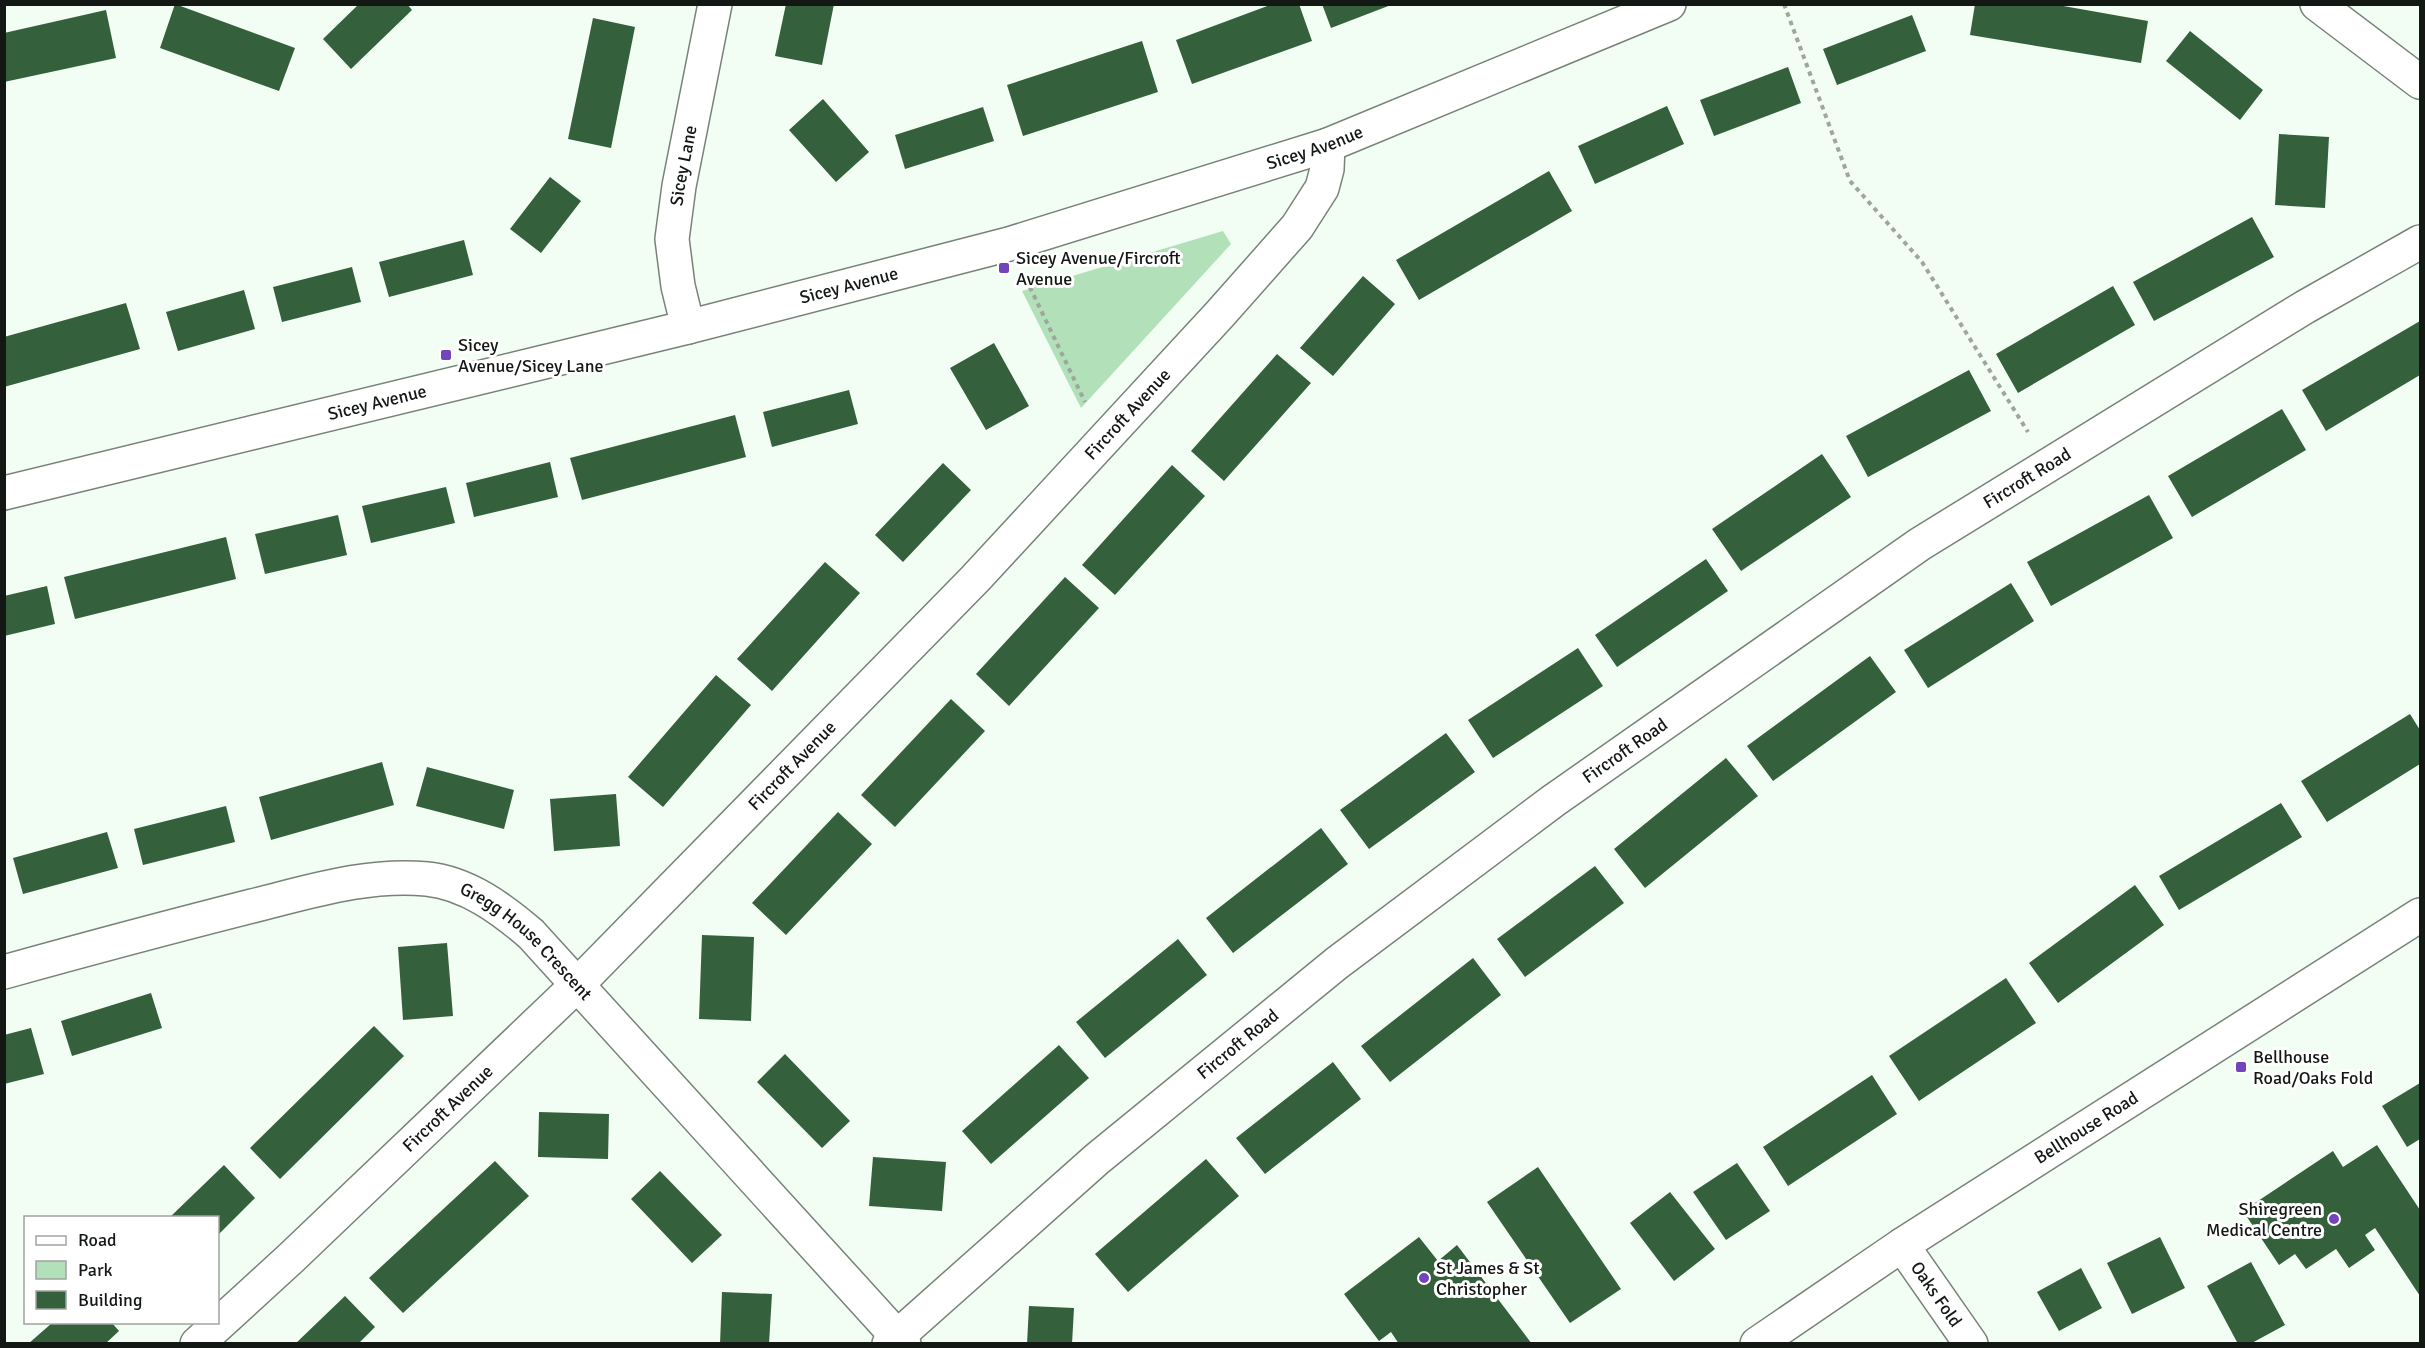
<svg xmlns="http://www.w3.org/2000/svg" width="2425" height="1348" viewBox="0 0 2425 1348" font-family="Signika,sans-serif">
<rect width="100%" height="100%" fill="#f2fdf3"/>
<!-- green -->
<path fill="#b2e1b9" d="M1223 231 1231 244 1081 408 1022 291Z"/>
<!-- building -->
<path fill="#34603c" d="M175 4 295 48 279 91 160 48Z
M359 4H407L412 10 351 69 323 39Z
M786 4H834L822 65 775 56Z
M1273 4H1299L1312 41 1192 84 1176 40Z
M1322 4H1391V5L1331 28Z
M1975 4H2052L2148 21 2141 63 1970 35Z
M106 10 116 58 4 82V33Z
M1912 15 1926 51 1837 85 1823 49Z
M593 18 635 27 611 148 568 139Z
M2190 31 2263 90 2240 120 2166 61Z
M1142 41 1158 92 1023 136 1007 85Z
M1788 67 1801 103 1714 136 1700 100Z
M823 99 869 152 836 182 789 130Z
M1667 106 1684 144 1595 184 1578 146Z
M983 107 994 141 905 169 895 135Z
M2279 134 2329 137 2325 208 2275 205Z
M1549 171 1572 211 1419 300 1396 260Z
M550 177 581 201 541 253 510 229Z
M2252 217 2274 257 2154 321 2133 282Z
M464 240 473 275 389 297 379 262Z
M352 267 361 302 282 322 273 287Z
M1363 276 1395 304 1333 376 1300 348Z
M2113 286 2135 325 2018 393 1996 354Z
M244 290 255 329 178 351 166 312Z
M126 303 140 349 4 387V337Z
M2420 321V375L2326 431 2302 390Z
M994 343 1029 406 986 430 950 368Z
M1277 354 1311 383 1224 481 1191 451Z
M1969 370 1991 411 1868 477 1846 436Z
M849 390 858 424 772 447 763 412Z
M2282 409 2306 450 2192 517 2168 476Z
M735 415 746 457 582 500 570 458Z
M1822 454 1851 497 1741 571 1712 529Z
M550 462 558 497 474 517 466 483Z
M943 463 971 490 903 562 875 535Z
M1172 465 1205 496 1115 595 1082 565Z
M446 487 455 523 371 543 362 506Z
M2149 495 2173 538 2051 606 2027 562Z
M338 515 347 555 265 574 255 534Z
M226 537 236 579 75 619 64 577Z
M1706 559 1728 591 1617 667 1595 635Z
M825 562 860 593 772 691 737 659Z
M1065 577 1099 608 1009 706 976 674Z
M2011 583 2034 621 1928 688 1904 650Z
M47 586 55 624 4 636V596Z
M1578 648 1603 686 1493 758 1468 720Z
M1870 656 1896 692 1773 781 1747 746Z
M716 675 751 705 663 807 628 777Z
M951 699 985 731 895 827 861 795Z
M2410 714 2420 730V764L2327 822 2301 781Z
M1446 733 1475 772 1369 849 1340 810Z
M1726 758 1758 796 1645 888 1614 849Z
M382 762 394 805 271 840 259 797Z
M427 767 514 790 504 829 416 806Z
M616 794 620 846 554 851 550 799Z
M2281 803 2302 837 2179 910 2159 876Z
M226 806 235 842 143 865 134 829Z
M838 812 872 844 786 935 752 903Z
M1321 828 1348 864 1233 953 1206 918Z
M107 832 118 868 23 894 13 858Z
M1595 866 1624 903 1525 977 1497 939Z
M2135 885 2164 925 2058 1003 2029 963Z
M702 935 754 937 751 1021 699 1019Z
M1178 939 1207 975 1105 1058 1076 1022Z
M447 943 453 1016 403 1020 398 947Z
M1473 958 1501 995 1390 1082 1361 1046Z
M2006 978 2036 1023 1919 1101 1889 1056Z
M151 993 162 1028 72 1056 61 1021Z
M374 1026 404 1056 280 1179 250 1148Z
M31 1028 44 1074 4 1084V1035Z
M1059 1045 1089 1078 991 1164 962 1131Z
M785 1054 850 1121 822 1148 757 1082Z
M1333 1062 1361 1099 1265 1174 1236 1138Z
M1872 1075 1897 1114 1788 1186 1763 1147Z
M2420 1083V1139L2407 1147 2382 1106Z
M539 1112 609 1114 608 1159 538 1157Z
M2377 1145 2420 1210V1296L2375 1228 2365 1235 2375 1250 2349 1268 2336 1249 2306 1269 2295 1254 2279 1265 2243 1211 2333 1151 2343 1167Z
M873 1157 946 1162 942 1211 869 1206Z
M1206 1159 1239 1196 1128 1292 1095 1254Z
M495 1161 529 1196 403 1313 369 1278Z
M1737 1163 1770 1211 1726 1240 1693 1192Z
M224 1165 255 1198 218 1235V1218H169Z
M1538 1167 1621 1289 1570 1323 1487 1202Z
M660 1171 722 1235 692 1263 631 1199Z
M1670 1192 1715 1249 1674 1281 1630 1223Z
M1419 1237 1438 1261 1457 1245 1532 1344H1399L1391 1332 1379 1341 1344 1294Z
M2160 1237 2185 1288 2132 1314 2107 1263Z
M2251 1262 2285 1325 2250 1344H2238L2207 1286Z
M2081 1268 2102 1308 2059 1331 2037 1292Z
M722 1292 772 1294 769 1344H720Z
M345 1296 375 1327 358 1344H295Z
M1029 1306 1074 1308 1072 1344H1027Z
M52 1323H112L119 1331 105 1344H28Z"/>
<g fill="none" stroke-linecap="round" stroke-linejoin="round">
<defs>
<g id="minor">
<path d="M2317 4 2420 82"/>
<path id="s1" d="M688 327 678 286 672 239 679 186 715 4"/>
<path id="s2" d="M4 972C87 949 169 927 252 906 309 892 368 873 427 879 467 883 502 909 531 934L904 1344"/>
<path id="s3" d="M1902 1245 1971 1344"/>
<path id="s4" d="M197 1344 291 1258 577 985 975 579 1220 314 1297 227 1322 188 1327 169 1328 145"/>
<path id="s5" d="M889 1344 1097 1159 1337 963 1553 801 1920 544 2305 307 2420 242"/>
</g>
<g id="tertiary">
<path id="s6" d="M4 493 688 327 1009 244 1328 145 1669 4"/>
</g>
<g id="secondary">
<path id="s7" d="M1757 1344 1902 1245 2420 915"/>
</g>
</defs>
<!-- minor casing -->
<use href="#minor" stroke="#788279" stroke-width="36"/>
<!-- tertiary casing -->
<use href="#tertiary" stroke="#788279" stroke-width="36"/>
<!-- secondary casing -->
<use href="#secondary" stroke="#788279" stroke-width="36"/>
<!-- path -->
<path stroke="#9ea69e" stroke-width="4" stroke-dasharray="4.5 4.5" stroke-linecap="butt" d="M1784 4 1850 181 1922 262 2028 432
M1026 279 1085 402"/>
<!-- minor -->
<use href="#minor" stroke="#fff" stroke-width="33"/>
<!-- tertiary -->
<use href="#tertiary" stroke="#fff" stroke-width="33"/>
<!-- secondary -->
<use href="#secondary" stroke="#fff" stroke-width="33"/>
</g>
<!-- markers -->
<g fill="#7245bd" stroke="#fff" stroke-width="2">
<rect x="998" y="262" width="12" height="12" rx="3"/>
<rect x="440" y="349" width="12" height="12" rx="3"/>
<rect x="2235" y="1061" width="12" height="12" rx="3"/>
<circle cx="2334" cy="1219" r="6"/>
<circle cx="1424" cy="1278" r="6"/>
</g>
<g text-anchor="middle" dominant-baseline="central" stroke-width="6" stroke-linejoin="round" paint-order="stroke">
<!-- street labels -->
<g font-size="18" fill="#141814" stroke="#fff">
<text stroke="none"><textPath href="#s6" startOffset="1356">Sicey Avenue</textPath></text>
<text stroke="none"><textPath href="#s1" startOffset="164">Sicey Lane</textPath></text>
<text stroke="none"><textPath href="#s6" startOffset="870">Sicey Avenue</textPath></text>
<text stroke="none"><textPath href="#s6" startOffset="384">Sicey Avenue</textPath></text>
<text stroke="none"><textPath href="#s4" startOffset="1316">Fircroft Avenue</textPath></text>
<text stroke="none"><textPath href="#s5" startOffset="1432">Fircroft Road</textPath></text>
<text stroke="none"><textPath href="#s5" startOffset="946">Fircroft Road</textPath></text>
<text stroke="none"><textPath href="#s4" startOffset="830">Fircroft Avenue</textPath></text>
<text stroke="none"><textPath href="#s2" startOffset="555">Gregg House Crescent</textPath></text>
<text stroke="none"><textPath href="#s5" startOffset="460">Fircroft Road</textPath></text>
<text stroke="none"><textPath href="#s4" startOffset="344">Fircroft Avenue</textPath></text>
<text stroke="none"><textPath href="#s7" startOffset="394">Bellhouse Road</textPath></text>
<text stroke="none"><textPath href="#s3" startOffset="60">Oaks Fold</textPath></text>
</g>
<!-- poi labels -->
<g font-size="18" fill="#141814" stroke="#fff" text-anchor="start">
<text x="1016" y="258">Sicey Avenue/Fircroft<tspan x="1016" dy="21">Avenue</tspan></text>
<text x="458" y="345">Sicey<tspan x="458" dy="21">Avenue/Sicey Lane</tspan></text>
<text x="2253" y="1057">Bellhouse<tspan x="2253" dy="21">Road/Oaks Fold</tspan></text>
<text x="2322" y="1209" text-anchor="end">Shiregreen<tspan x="2322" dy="21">Medical Centre</tspan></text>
<text x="1436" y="1268">St James &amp; St<tspan x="1436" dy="21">Christopher</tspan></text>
</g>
</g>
<!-- border -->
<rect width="2425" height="1348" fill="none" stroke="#141814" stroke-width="12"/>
<!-- legend -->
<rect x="24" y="1216" width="195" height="108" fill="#ffffff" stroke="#a1a3a1" stroke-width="1.5"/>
<rect x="36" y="1236" width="30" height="9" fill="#ffffff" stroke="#a1a3a1" stroke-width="1.5"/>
<text x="78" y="1246" font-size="18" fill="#141814">Road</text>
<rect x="36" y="1261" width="30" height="18" fill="#b2e1b9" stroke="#a1a3a1" stroke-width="1.5"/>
<text x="78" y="1276" font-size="18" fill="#141814">Park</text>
<rect x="36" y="1291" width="30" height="18" fill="#34603c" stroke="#a1a3a1" stroke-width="1.5"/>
<text x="78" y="1306" font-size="18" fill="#141814">Building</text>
</svg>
